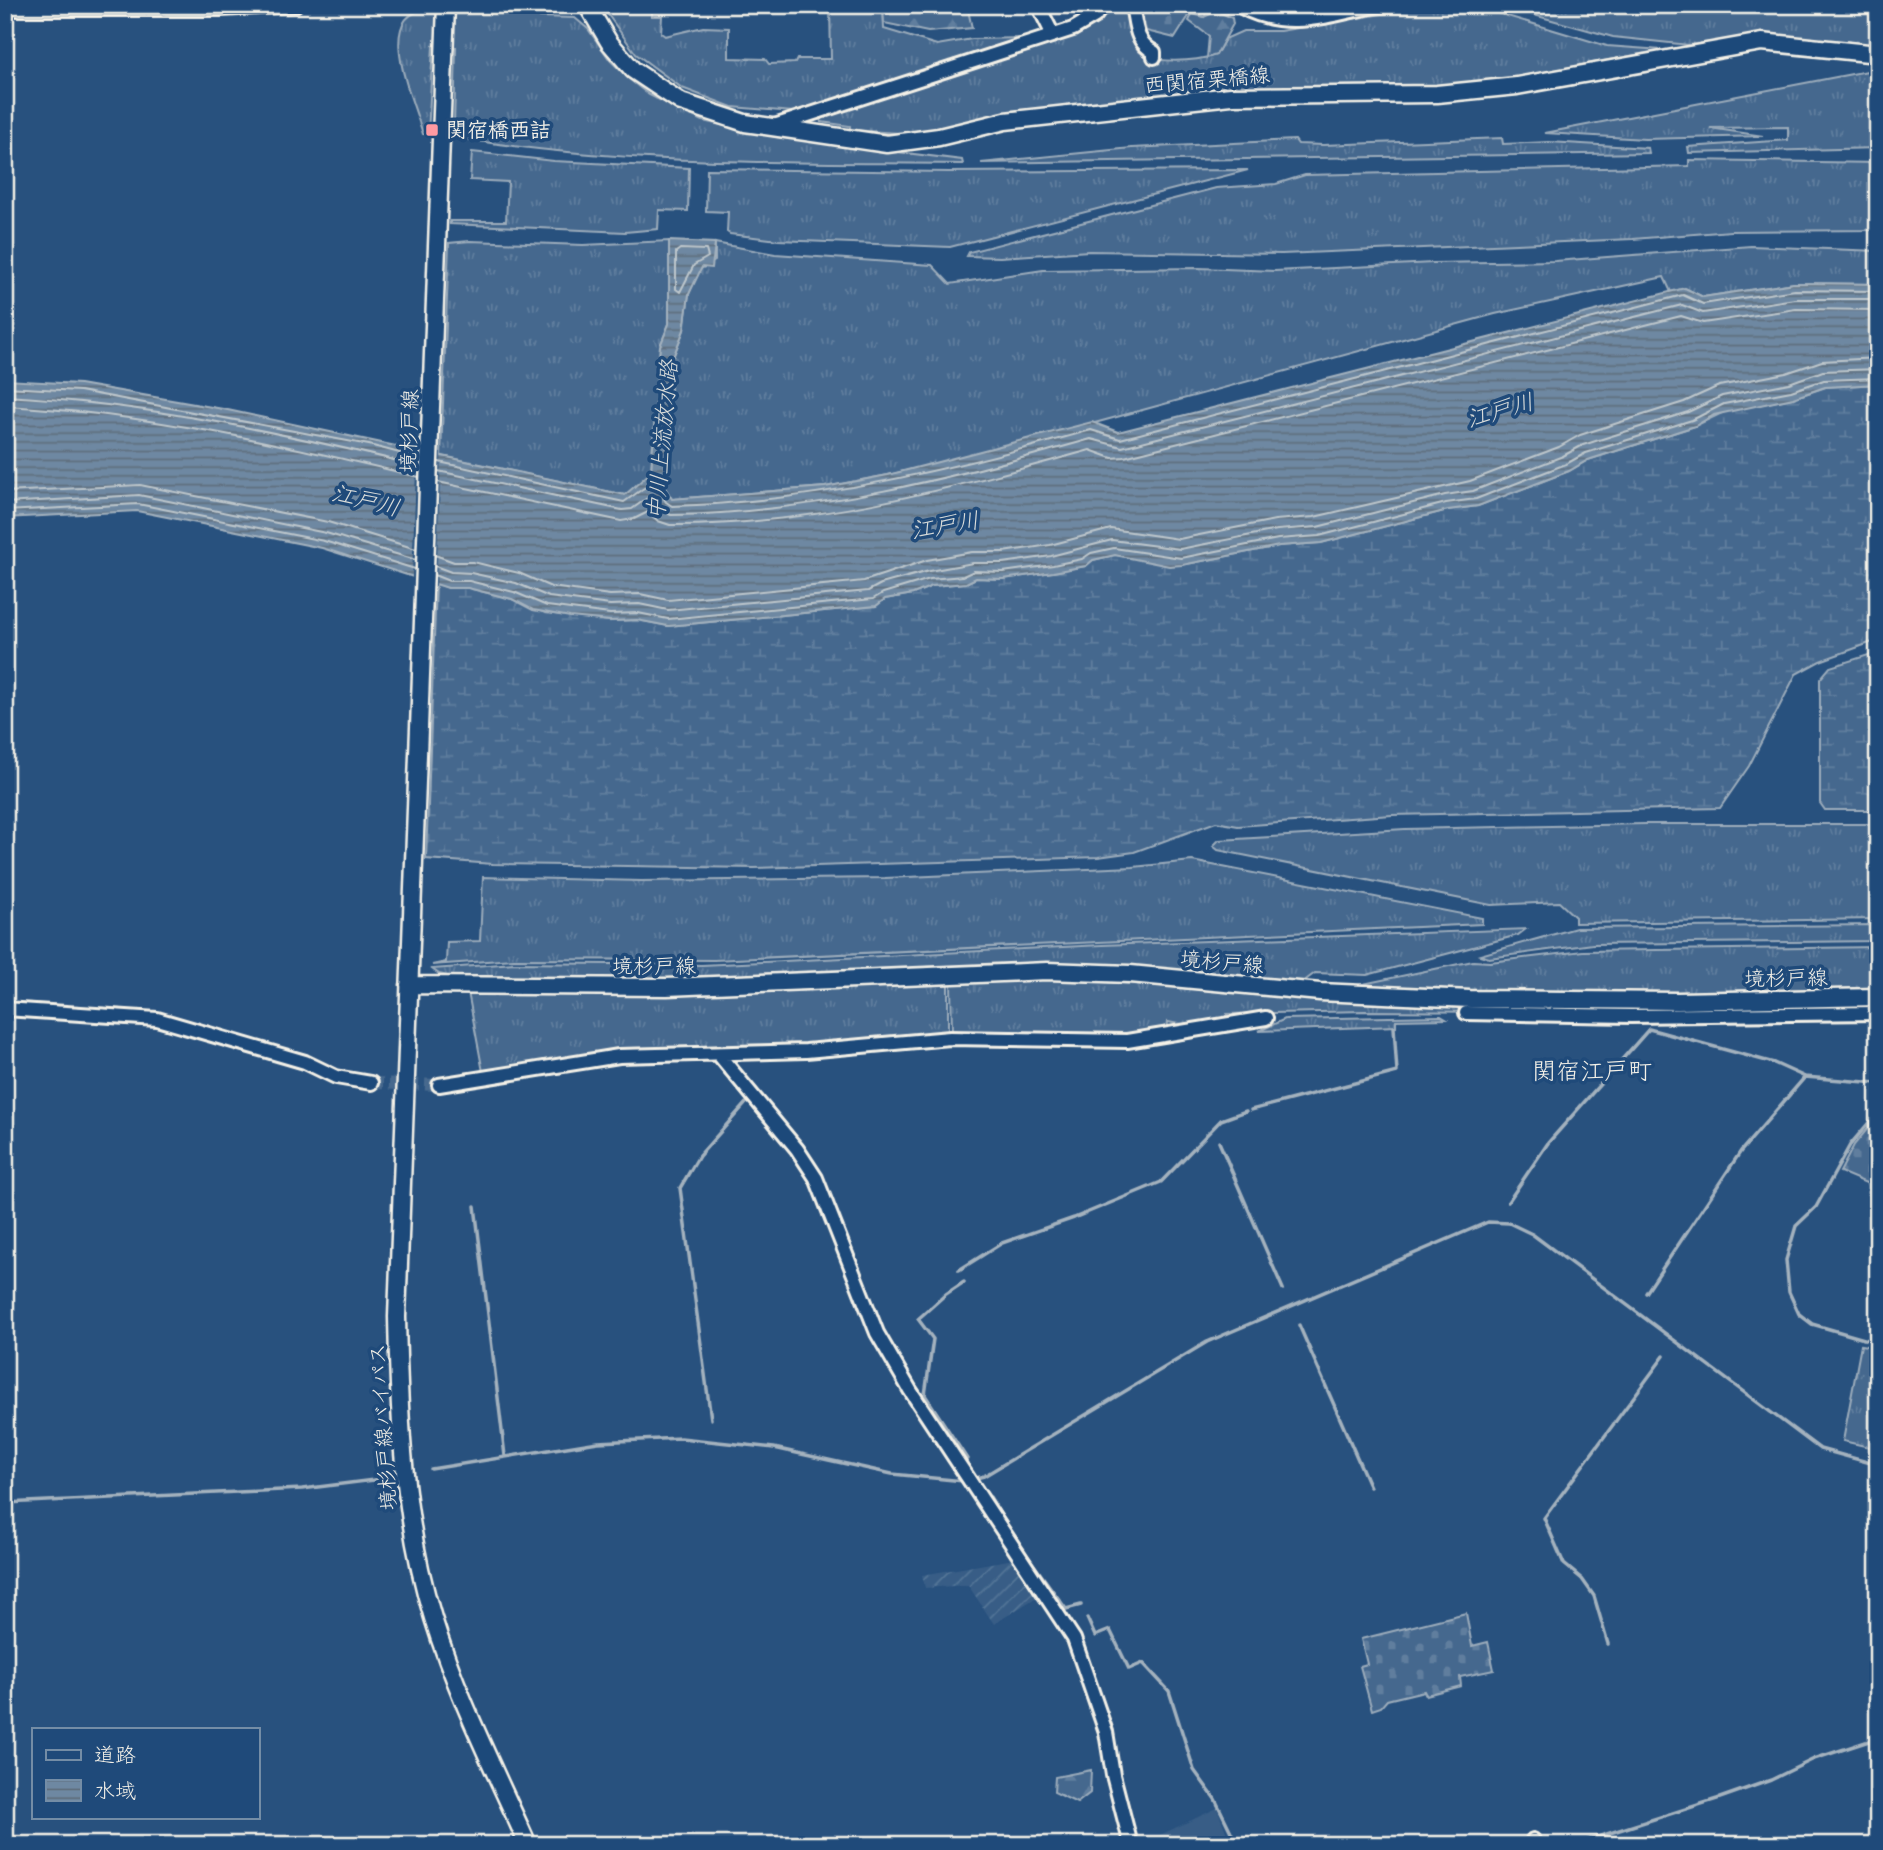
<svg xmlns="http://www.w3.org/2000/svg" width="1883" height="1850" viewBox="0 0 1883 1850" font-family="'Shantell Sans','Klee One',sans-serif">
<defs>
<pattern id="industrial-furrows" width="10" height="10" patternUnits="userSpaceOnUse" patternTransform="scale(1.75)"><rect width="10" height="10" fill="#375d86"/><path d="M-1 1l2-2M0 10L10 0M9 11l2-2" fill="none" stroke="#557597"/></pattern>
<pattern id="grass-tufts" width="24" height="20" patternUnits="userSpaceOnUse" patternTransform="scale(1.75)"><rect width="24" height="20" fill="#45688e"/><path d="M3 7l-1-3M5 7V3M7 7l1-3M15 17l-1-3M17 17v-4M19 17l1-3" fill="none" stroke="#607e9e"/></pattern>
<pattern id="forest-firs" width="22" height="20" patternUnits="userSpaceOnUse" patternTransform="scale(1.75)"><rect width="22" height="20" fill="#45688e"/><path d="M5 1l3.5 6h-7zM16 11l3.5 6h-7z" fill="#607e9e"/></pattern>
<pattern id="wetland-marsh" width="20" height="14" patternUnits="userSpaceOnUse" patternTransform="scale(1.75)"><rect width="20" height="14" fill="#45688e"/><path d="M1 5h8M5 5V1M11 12h8M15 12V8" fill="none" stroke="#607e9e"/></pattern>
<pattern id="cemetery-stones" width="16" height="16" patternUnits="userSpaceOnUse" patternTransform="scale(1.75)"><rect width="16" height="16" fill="#45688e"/><path d="M2 7V4a2 2 0 0 1 4 0v3zM10 15v-3a2 2 0 0 1 4 0v3z" fill="#607e9e"/></pattern>
<pattern id="water-rules" width="6" height="5" patternUnits="userSpaceOnUse" patternTransform="scale(1.75)"><rect width="6" height="5" fill="#6e88a2"/><path d="M0 2.5h6" fill="none" stroke="#5f6e7d"/></pattern>
</defs>
<rect width="100%" height="100%" fill="#28517e"/>
<filter id="ink" filterUnits="userSpaceOnUse"><feTurbulence type="fractalNoise" baseFrequency=".0143" numOctaves="2"/><feDisplacementMap in="SourceGraphic" scale="14" xChannelSelector="R" yChannelSelector="G"/><feConvolveMatrix kernelMatrix="1 2 1 2 8 2 1 2 1" color-interpolation-filters="sRGB"/></filter>
<g filter="url(#ink)">
<!-- built -->
<path fill="#375d86" d="M1217 1808 1227 1834 1210 1843 1212 1845H1139Z"/>
<!-- industrial -->
<path fill="url(#industrial-furrows)" d="M1014 1559 1040 1595 994 1624 968 1585 925 1588 922 1575Z"/>
<!-- grass -->
<path fill="url(#grass-tufts)" stroke="#9cacbb" stroke-width="2" d="M512 5H541L540 17 575 18 588 29 610 60 629 79 649 95 703 121 776 137 962 160 963 164C795 162 625 166 459 138V126L454 125 456 47 433 46 428 134H423C414 102 369 7 433 10 460 11 487 15 512 5Z
M601 5H652V16H662L661 33 665 36 703 27 729 28V58L765 59 769 64 795 63 797 59H831L830 5H883L884 29 937 45 972 39 1028 38 805 113 732 107 682 88 636 54Z
M1111 5H1126C1129 19 1130 37 1137 49 1148 66 1197 61 1216 55L1225 39 1243 31H1280L1418 8 1474 6 1607 46 1662 50 1523 76 1437 87 1225 89 915 134 850 130V126L821 122 820 117 1079 34 1097 23Z
M1278 5H1327L1334 9 1297 16 1272 15Z
M1522 5H1878V47L1763 35 1689 45 1613 37 1523 12Z
M1878 69V148L1689 153 1688 147 1788 140V127L1710 128 1763 136 1645 139 1545 133Z
M1502 138 1503 144 1549 142 1648 148 1649 153 981 163 1132 148 1295 140 1298 144 1323 145Z
M472 152 554 161 689 168 688 211 659 210 658 229 625 232 450 224V221H506L508 182 470 180Z
M1689 160 1878 163V230L1731 231 1633 239 1282 254 1089 251 1000 257 967 256 969 252 1216 188 1276 184 1305 175 1689 166Z
M707 169 949 172 1248 170 950 247 778 240 730 234 727 232 728 212 706 211Z
M470 241 583 245 669 241V324L660 346 651 473 625 495 441 456 449 243Z
M715 243 775 254 932 265 950 284 1043 270 1199 268 1275 271 1433 263 1555 261 1751 246 1878 251V284L1794 283 1703 297 1685 288 1671 292 1664 277 1495 314 1003 448 888 475 825 487 672 499 664 487 673 357 684 330 689 294 699 270 715 261Z
M1645 824H1878V919L1575 923V917L1559 902 1491 905 1218 850 1213 846 1219 840 1405 829Z
M1192 861 1482 918V924L714 960 514 959 432 965 446 962 447 942 480 941 483 877 641 881 885 878 1133 867Z
M1878 925V941L1593 944 1489 958 1480 955 1576 928Z
M1526 929 1518 935 1367 975 1315 973 1299 985 1131 967 1040 964 687 979 456 978 439 974 432 969 515 963 702 965 1102 945Z
M1878 947V990L1584 995 1358 989V985L1473 961 1490 962 1583 951Z
M1014 979C1131 979 1246 996 1363 1003 1535 1012 1706 1009 1878 1005V1009L1646 1013 1365 1011 1227 1014 1226 1021 1189 1026 1168 1022 1167 1030 1112 1038 952 1034 951 983Z
M948 983V1034L809 1045 613 1051 555 1063 483 1072 468 992 684 995Z
M1441 1016 1446 1019 1396 1020V1026L1259 1031 1285 1019Z
M1861 1345 1878 1348V1449L1843 1441Z"/>
<!-- forest -->
<path fill="url(#forest-firs)" stroke="#9cacbb" stroke-width="2" d="M883 5H981L968 10 972 28 928 32 884 23Z
M1217 11 1232 18 1233 24 1216 55 1207 58 1209 36 1189 21 1192 14 1204 17Z
M1091 1770 1090 1793 1077 1803 1054 1792 1055 1777Z"/>
<!-- wetland -->
<path fill="url(#wetland-marsh)" stroke="#9cacbb" stroke-width="2" d="M1878 384V640L1820 661 1796 674 1749 766 1720 808 1392 815 1238 826 1216 822 1134 852 1098 857 754 868 493 864 426 859 436 583 448 588H468L512 599 545 613 610 621 638 620 668 626 876 606 885 599 913 594 932 586 966 583 976 578 1003 579 1053 572 1085 566 1093 560 1115 555 1182 565 1279 546 1321 543 1448 510 1478 506 1569 471 1588 460 1695 426 1726 411 1793 398 1826 387Z
M1878 652V810H1825L1820 803V679L1830 667Z"/>
<!-- cemetery -->
<path fill="url(#cemetery-stones)" stroke="#9cacbb" stroke-width="2" d="M1140 5H1232L1227 15 1209 8 1204 17 1192 11 1175 38 1146 31Z
M1878 1116V1188L1840 1172 1854 1145Z
M1466 1613 1472 1646 1488 1642 1494 1670 1460 1677 1461 1686 1426 1695 1424 1691 1387 1700 1381 1707 1372 1710 1360 1666 1367 1664 1361 1639Z"/>
<!-- water -->
<path fill="url(#water-rules)" stroke="#a4b2be" stroke-width="2" d="M669 241 715 243 712 268 702 267 689 294 684 330 673 357 664 486 672 499 825 487 888 475 1092 422 1118 432 1685 288 1703 297 1794 283 1878 284V384L1825 387 1793 398 1714 415 1695 426 1588 460 1569 471 1478 506 1448 510 1321 543 1279 546 1182 565 1169 566 1115 555 1093 560 1086 566 1053 572 1003 579 976 578 966 583 932 586 913 594 885 599 876 606 668 626 637 620 610 621 570 617 533 610 512 599 468 588H448L322 548 137 511 5 518V380L80 384 223 409 625 495 651 472 660 346 669 324Z"/>
<!-- pier -->
<path fill="#28517e" d="M417 446 441 452 436 586 412 579Z"/>
<g fill="none" stroke-linecap="round" stroke-linejoin="round">
<!-- shore -->
<path stroke="#bec7cc" stroke-width="2" d="M680 249 706 250 708 257 694 265 680 292 676 289V252Z
M5 387 80 391 369 445 419 458
M5 396C144 403 284 433 419 466
M5 406C144 413 284 444 419 477
M439 462 624 502 654 481 666 502 672 506C817 502 953 469 1091 430L1120 439 1683 295 1703 304 1795 290 1878 291
M438 471 622 510 632 509 650 496 661 510 671 515C815 513 953 478 1091 439L1122 447 1682 305 1703 313 1795 299H1878
M438 482 621 521 634 519 648 512 658 521 670 525C814 526 953 488 1090 450L1112 458 1124 457 1681 316 1703 323 1796 309 1878 310
M5 492 140 485 328 522 416 549
M5 503 139 495 326 533 416 560
M5 511 138 504 324 541 415 569
M435 555 454 562H473L519 573 551 587 610 595 640 594 668 600 864 581 927 560 972 552H1003L1050 545 1111 529 1179 539 1275 520 1314 517 1470 481 1559 447 1580 435 1684 402 1719 386 1786 373 1822 361 1878 358
M435 566 451 572 471 573 516 583 549 597 610 605 639 604 668 610 868 591 881 584 929 571 973 563H1003L1051 556 1112 540 1180 549 1277 530 1317 527 1445 495 1473 491 1563 456 1583 445 1688 412 1722 396 1789 383 1823 371 1878 369
M434 575 449 581H469L514 592 547 606 610 614 638 613 668 619 873 599 883 593 930 579 963 576 974 571 1003 572 1053 565 1082 559 1091 553 1114 548 1181 558 1278 539 1319 536 1446 503 1476 499 1566 464 1586 453 1692 420 1724 404 1791 391 1824 380 1878 378"/>
<!-- stream -->
<path stroke="#a4b2be" stroke-width="3.5" d="M1251 1110 1397 1072 1394 1027
M1878 1112 1850 1145 1816 1207 1796 1226 1786 1260 1789 1292 1799 1314 1812 1324 1878 1343
M1219 1142 1283 1289
M1508 1202 1548 1143 1649 1029 1774 1063 1805 1077
M475 1206 505 1456
M959 1270 1002 1243 1074 1218 1161 1182 1221 1120 1246 1111
M964 1282 946 1294 918 1319 933 1339 925 1395 967 1459
M1646 1293 1741 1151 1805 1077 1878 1083
M1299 1325 1370 1487
M711 1419 680 1188 699 1156 746 1103
M431 1469 598 1442 681 1438 774 1448 892 1474 964 1481
M972 1479 984 1476 1207 1342 1488 1222 1509 1223 1532 1234 1820 1449 1878 1465
M990 1497 1007 1526
M5 1503 302 1489 382 1479
M1015 1539 1066 1609 1081 1605
M1087 1618 1095 1636 1110 1630 1129 1669 1143 1663 1169 1691 1194 1770 1215 1799 1233 1836 1215 1845
M1608 1644 1594 1596 1582 1579 1564 1564 1544 1518 1664 1356
M1588 1840 1717 1799 1771 1780 1814 1759 1875 1739 1878 1735"/>
<!-- minor-tunnel -->
<path stroke="#47698e" stroke-width="12" stroke-dasharray="12 6" stroke-linecap="butt" d="M371 1083 439 1085"/>
<defs>
<path id="minor" d="M1038 5 1053 35
M1132 5C1136 25 1135 42 1154 52V57
M1238 5C1285 33 1329 15 1379 5
M5 9H221L222 5
M221 9 295 5
M774 126 1073 29 1095 16 1103 5
M5 1009 157 1019 305 1062 336 1077 371 1083
M1466 1013 1631 1016 1878 1013
M719 1055 797 1149 816 1178 877 1333 910 1390 1074 1639 1106 1732 1113 1775 1131 1845
M439 1085 619 1056 806 1051 950 1038 1127 1041 1266 1018
M1533 1840 1534 1845"/>
<path id="major" d="M446 5 397 1317C399 1418 403 1521 433 1618 457 1696 495 1771 528 1845
M587 5 609 42 633 70 681 102 745 123 887 144 939 137 1005 121 1231 96 1437 94 1517 86 1762 42 1878 54
M409 985 667 987 1047 971 1130 974 1320 992 1470 999 1678 1001 1878 997"/>
</defs>
<!-- minor casing -->
<use href="#minor" stroke="#f4f1e8" stroke-width="18"/>
<!-- major casing -->
<use href="#major" stroke="#f4f1e8" stroke-width="21"/>
<!-- minor -->
<use href="#minor" stroke="#1f4a7a" stroke-width="12"/>
<!-- major -->
<use href="#major" stroke="#1f4a7a" stroke-width="16"/>
</g>
</g>
<!-- markers -->
<rect fill="#ff9aa2" stroke="#1f4a7a" stroke-width="2.5" x="425" y="123" width="14" height="14" rx="3.5"/>
<g text-anchor="middle" dominant-baseline="central" stroke-width="7" stroke-linejoin="round" paint-order="stroke">
<!-- street labels -->
<g font-size="21" fill="#f4f1e8" stroke="#1f4a7a">
<text transform="translate(1207 80) rotate(-5)">西関宿栗橋線</text>
<text transform="translate(409 431) rotate(-88)">境杉戸線</text>
<text transform="translate(1222 962) rotate(5)">境杉戸線</text>
<text x="654" y="966">境杉戸線</text>
<text transform="translate(1786 978) rotate(-1)">境杉戸線</text>
<text transform="translate(383 1427) rotate(-94)">境杉戸線バイパス</text>
</g>
<!-- poi labels -->
<g font-size="21" font-weight="bold" fill="#f4f1e8" stroke="#1f4a7a" text-anchor="start">
<text x="446" y="130">関宿橋西詰</text>
</g>
<!-- water labels -->
<g font-size="23" font-style="italic" fill="#d9dcda" stroke="#1f4a7a">
<text transform="translate(1500 410) rotate(-16)">江戸川</text>
<text transform="translate(662 440) rotate(-85)">中川上流放水路</text>
<text transform="translate(366 500) rotate(14)">江戸川</text>
<text transform="translate(945 525) rotate(-9)">江戸川</text>
</g>
<!-- quarter labels -->
<g font-size="24" fill="#f4f1e8" stroke="#1f4a7a">
<text x="1592" y="1071">関宿江戸町</text>
</g>
</g>
<!-- margin -->
<rect width="1883" height="1850" fill="none" stroke="#1f4a7a" stroke-width="28"/>
<rect x="14" y="14" width="1855" height="1822" fill="none" stroke="#f4f1e8" stroke-width="2.5" filter="url(#ink)"/>
<!-- legend -->
<rect x="32" y="1728" width="228" height="91" fill="#1f4a7a" stroke="#748da6" stroke-width="2"/>
<rect x="46" y="1750" width="35" height="10" fill="#1f4a7a" stroke="#748da6" stroke-width="2"/>
<text x="94" y="1762" font-size="21" fill="#f4f1e8">道路</text>
<rect x="46" y="1780" width="35" height="21" fill="url(#water-rules)" stroke="#748da6" stroke-width="2"/>
<text x="94" y="1798" font-size="21" fill="#f4f1e8">水域</text>
</svg>
